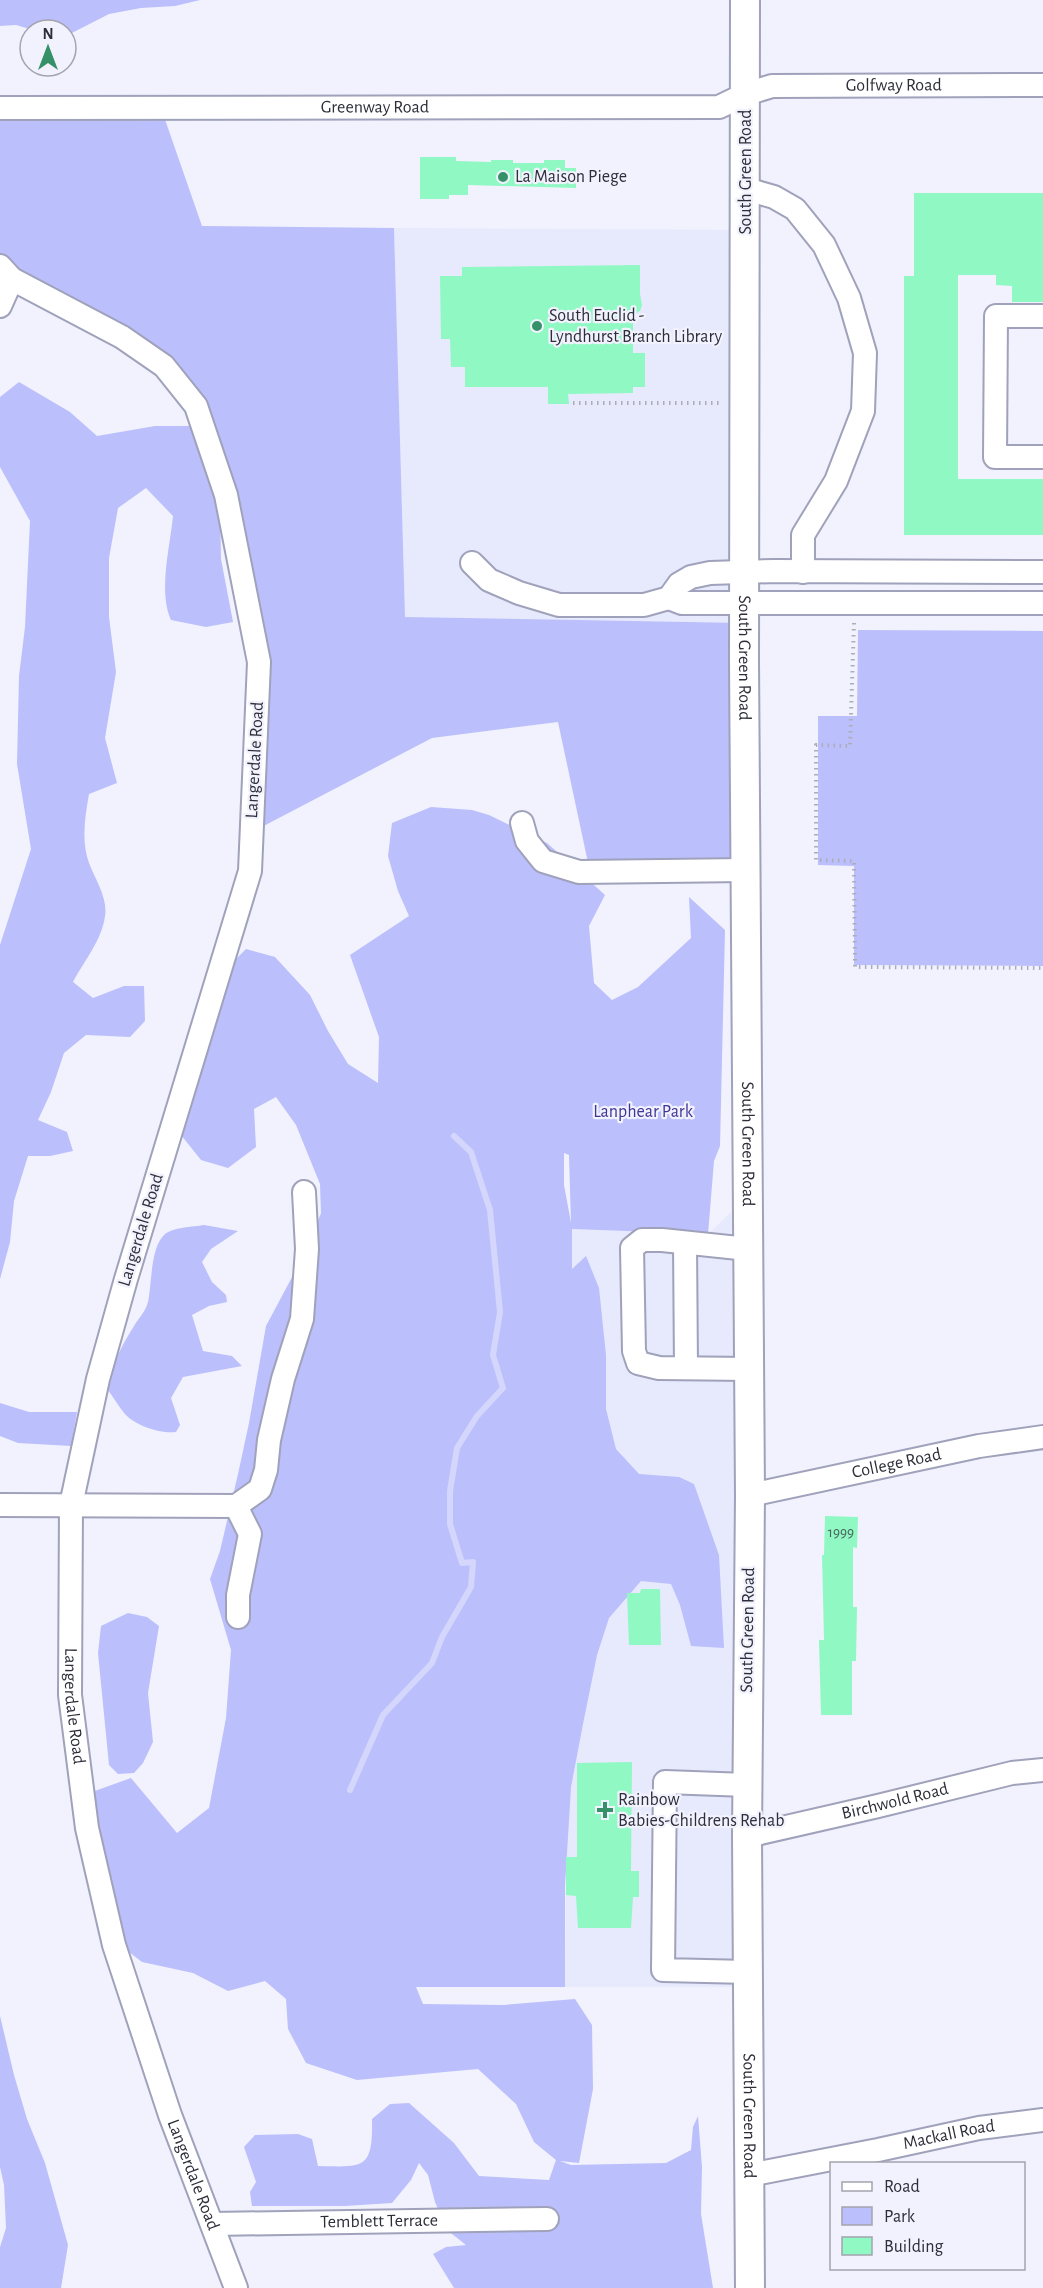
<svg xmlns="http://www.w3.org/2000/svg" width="1043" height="2288" viewBox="0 0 1043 2288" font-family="'Alegreya Sans',sans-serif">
<rect width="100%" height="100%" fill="#f1f2fd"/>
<!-- built -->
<path fill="#e7e9fd" d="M394 228 746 230 744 623 405 617Z
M748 1196V1987H565L572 1229 708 1234Z"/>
<!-- green -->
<path fill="#bbbffc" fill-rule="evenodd" d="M0 0H200L175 6 141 8 109 14 66 36V30H33L16 25 0 26Z
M0 108H161L202 226 394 228 405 617 744 623 746 870 590 872 558 722 432 738 252 832 259 662 196 406 164 366 0 266Z
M19 382 70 412 97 436 155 426H194L220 511 221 559 233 622 206 627 171 620C158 592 170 547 173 516L146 488 118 508 109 558V617L116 672 105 738 117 783 89 794C85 817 81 841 89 863 95 879 108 898 105 916 102 940 84 961 73 982L93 998 124 986H144L145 1021 130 1037 86 1035 64 1053 51 1092 38 1120 67 1132 73 1151 50 1156H28L14 1201 10 1242 0 1279V945L31 849 17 764 19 676 25 627 30 521 0 467V397Z
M858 630 1043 631V966L854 965V866L818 865V716H857Z
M431 807 472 810 489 815 547 843 605 895 589 926 594 983 612 1000 638 987 691 938 689 897 725 930 720 1146 714 1161 708 1234 572 1229V1269L586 1256 599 1288 606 1355V1409L616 1449 639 1474 679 1477 694 1484 719 1555 724 1648 691 1646 680 1605 671 1584 641 1581 609 1618 597 1655 583 1724 571 1787 565 1886V1987H416L423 2004 503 2005 575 1999 592 2025 593 2089 579 2163 560 2161 571 2165 666 2163 691 2150 693 2127 698 2116 702 2167 701 2214 713 2288H454L433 2254 446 2247 466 2245 447 2230 435 2202 428 2175 419 2163 411 2180 392 2203 345 2206H252L250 2192 256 2182 244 2147 255 2135 298 2134 312 2139 318 2166C364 2167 373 2170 372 2119L390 2104 409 2103 454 2143 479 2176 549 2180 556 2160 534 2142 516 2104 478 2069 357 2080 306 2063 288 2029 286 1999 265 1981 228 1991 193 1973 142 1962 124 1948 92 1792 131 1778 177 1833 209 1808 226 1718 231 1650 210 1579 220 1551 238 1474 249 1423 266 1326 307 1249 321 1213 320 1184 296 1125 276 1097 254 1109 256 1147 228 1168 201 1160 181 1135 231 964 246 949 275 957 310 995 328 1031 348 1064 378 1083 379 1037 350 955 409 916 398 891 388 856 392 823ZM564 1153 569 1155 571 1223 564 1185Z
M204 1225 238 1231 211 1249 202 1262 212 1282 226 1295 227 1302 209 1306 192 1315 203 1351 232 1356 242 1366 183 1377 171 1398 180 1425 176 1432C161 1434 136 1426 125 1414 119 1407 114 1398 108 1390 111 1365 121 1347 134 1326 138 1319 146 1311 148 1302 152 1285 150 1249 164 1235 173 1227 193 1227 204 1225Z
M0 1403 29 1412H77L71 1446 18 1443 0 1436Z
M128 1613 147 1617 159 1626 148 1693 153 1742 143 1763 134 1773 118 1774 109 1765 98 1653 101 1626Z
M0 2016 14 2075 27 2119 45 2163 68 2245 61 2288H0V2247L6 2228 4 2185 0 2167Z"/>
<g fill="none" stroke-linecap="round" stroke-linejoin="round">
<!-- stream -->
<path stroke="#d4d7fb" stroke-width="6" d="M350 1790 383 1715 432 1663 442 1637 471 1587 473 1562 462 1563 450 1524V1491L457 1448 477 1416 503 1388 493 1355 500 1312 490 1210 471 1152 454 1136"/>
</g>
<!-- building -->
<path fill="#90f8c3" d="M420 157H456V161L491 162V160H513V163H544V160H565V168H576V188L468 185V195H449V199H420Z
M914 193H1043V302H1012V286L996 285V275H958V479H1043V535H904V276H914Z
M640 265V294L642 305 640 311 633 315V353H645V387H633V393L568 394 569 404H548V387H465V367H451L450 339H441L440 276H462V267Z
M825 1516 858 1517 857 1548 853 1547V1607H857L856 1661H852V1715H821L819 1640H824L822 1555H824Z
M641 1589H660L661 1645H629L627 1593H640Z
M632 1762 631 1871H639V1897H633L631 1928H578L576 1896 566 1895V1857H577V1763Z"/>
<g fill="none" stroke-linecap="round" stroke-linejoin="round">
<defs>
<g id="minor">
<path id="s1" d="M0 108 719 107 746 94 772 86 1043 85"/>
<path d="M746 189 774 197 795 209 824 245 849 298 865 353 863 411 836 481 803 535V572"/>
<path id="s2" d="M0 266 12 279 122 337 164 366 196 406 226 495 259 662 250 871 126 1279 98 1379 71 1505 70 1695 87 1828 114 1945 170 2115 236 2288"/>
<path d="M0 306 12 279"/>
<path d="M1043 316H996L995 457H1043"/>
<path d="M472 563 489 580 519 593 559 605H644L669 598 679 584 691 577 710 573 774 571 1043 572"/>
<path d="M669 598 682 603H1043"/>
<path d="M522 823 527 841 543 861 579 872 746 870"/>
<path d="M685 1243 686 1368"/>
<path d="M748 1249 662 1240H642L632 1248 634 1351 638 1363 659 1368 749 1369"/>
<path id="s3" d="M750 1495 979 1446 1043 1437"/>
<path d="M0 1505 236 1506 250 1534 238 1595V1617"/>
<path d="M236 1506 260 1489 266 1470 269 1440 283 1379 302 1319 307 1249 304 1192"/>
<path d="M747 1785 665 1782 663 1970 748 1972"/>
<path id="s4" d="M747 1836 878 1806 1012 1773 1043 1770"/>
<path id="s5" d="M749 2175 878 2150 979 2128 1043 2120"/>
<path id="s6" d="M213 2224 547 2219"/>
</g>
<g id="major">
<path id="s7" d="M745 0 744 662 750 1495 747 1836 750 2288"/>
</g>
</defs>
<!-- minor casing -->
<use href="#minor" stroke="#9fa2ba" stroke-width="26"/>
<!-- major casing -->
<use href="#major" stroke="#9fa2ba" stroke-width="32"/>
<!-- path -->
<path stroke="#acadb8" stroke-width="4" stroke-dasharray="1.5 4.5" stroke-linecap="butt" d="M573 403H723
M854 623 850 746 816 745V860L854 861 855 967 1043 968"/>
<!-- minor -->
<use href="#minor" stroke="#fff" stroke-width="22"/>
<!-- major -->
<use href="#major" stroke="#fff" stroke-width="28"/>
</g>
<!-- markers -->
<g fill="#369168" stroke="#f1f2fd" stroke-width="2">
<circle cx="503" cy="177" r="6"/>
<circle cx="537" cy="326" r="6"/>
<path d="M602 1801h6v6h6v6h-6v6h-6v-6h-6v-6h6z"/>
</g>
<g text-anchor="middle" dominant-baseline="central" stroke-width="4.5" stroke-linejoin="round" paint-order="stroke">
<!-- number labels -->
<g font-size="15" fill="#46605b">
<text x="841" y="1532">1999</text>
</g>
<!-- street labels -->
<g font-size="18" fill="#2d2e38" stroke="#f1f2fd">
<text stroke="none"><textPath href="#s1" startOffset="898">Golfway Road</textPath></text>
<text stroke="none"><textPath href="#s1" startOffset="375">Greenway Road</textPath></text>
<text transform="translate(746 172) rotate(-90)">South Green Road</text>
<text stroke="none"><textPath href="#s7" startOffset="658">South Green Road</textPath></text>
<text transform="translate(255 760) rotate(-87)">Langerdale Road</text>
<text stroke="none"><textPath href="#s7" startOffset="1144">South Green Road</textPath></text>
<text transform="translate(141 1230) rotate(-73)">Langerdale Road</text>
<text stroke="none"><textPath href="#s3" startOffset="150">College Road</textPath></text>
<text transform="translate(748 1630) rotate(-89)">South Green Road</text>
<text stroke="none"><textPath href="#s2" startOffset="1578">Langerdale Road</textPath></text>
<text stroke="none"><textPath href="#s4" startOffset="152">Birchwold Road</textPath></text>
<text stroke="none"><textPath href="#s7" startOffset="2116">South Green Road</textPath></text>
<text stroke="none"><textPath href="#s5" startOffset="204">Mackall Road</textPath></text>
<text stroke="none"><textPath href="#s2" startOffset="2064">Langerdale Road</textPath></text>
<text stroke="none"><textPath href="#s6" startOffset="166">Temblett Terrace</textPath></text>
</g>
<!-- poi labels -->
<g font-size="18" fill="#2d2e38" stroke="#f1f2fd" text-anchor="start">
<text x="515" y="177">La Maison Piege</text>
<text x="549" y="316">South Euclid -<tspan x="549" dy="21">Lyndhurst Branch Library</tspan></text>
<text x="618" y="1800">Rainbow<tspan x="618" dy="21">Babies-Childrens Rehab</tspan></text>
</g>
<!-- park labels -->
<g font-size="18" fill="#403697" stroke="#f1f2fd">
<text x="643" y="1112">Lanphear Park</text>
</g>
</g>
<!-- legend -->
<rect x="830" y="2162" width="195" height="108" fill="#f1f2fd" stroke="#a3a4ae" stroke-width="1.5"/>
<rect x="842" y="2182" width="30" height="9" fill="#ffffff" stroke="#a3a4ae" stroke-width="1.5"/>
<text x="884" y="2192" font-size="18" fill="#2d2e38">Road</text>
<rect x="842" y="2207" width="30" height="18" fill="#bbbffc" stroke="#a3a4ae" stroke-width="1.5"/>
<text x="884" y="2222" font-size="18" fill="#2d2e38">Park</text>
<rect x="842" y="2237" width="30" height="18" fill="#90f8c3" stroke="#a3a4ae" stroke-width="1.5"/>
<text x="884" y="2252" font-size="18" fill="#2d2e38">Building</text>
<!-- north arrow -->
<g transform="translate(48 48)"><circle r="28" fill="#f1f2fd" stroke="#a3a4ae" stroke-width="1.5"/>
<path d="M0-4.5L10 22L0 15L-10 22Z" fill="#369168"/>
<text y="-9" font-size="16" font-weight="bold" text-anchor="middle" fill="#2d2e38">N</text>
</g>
</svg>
